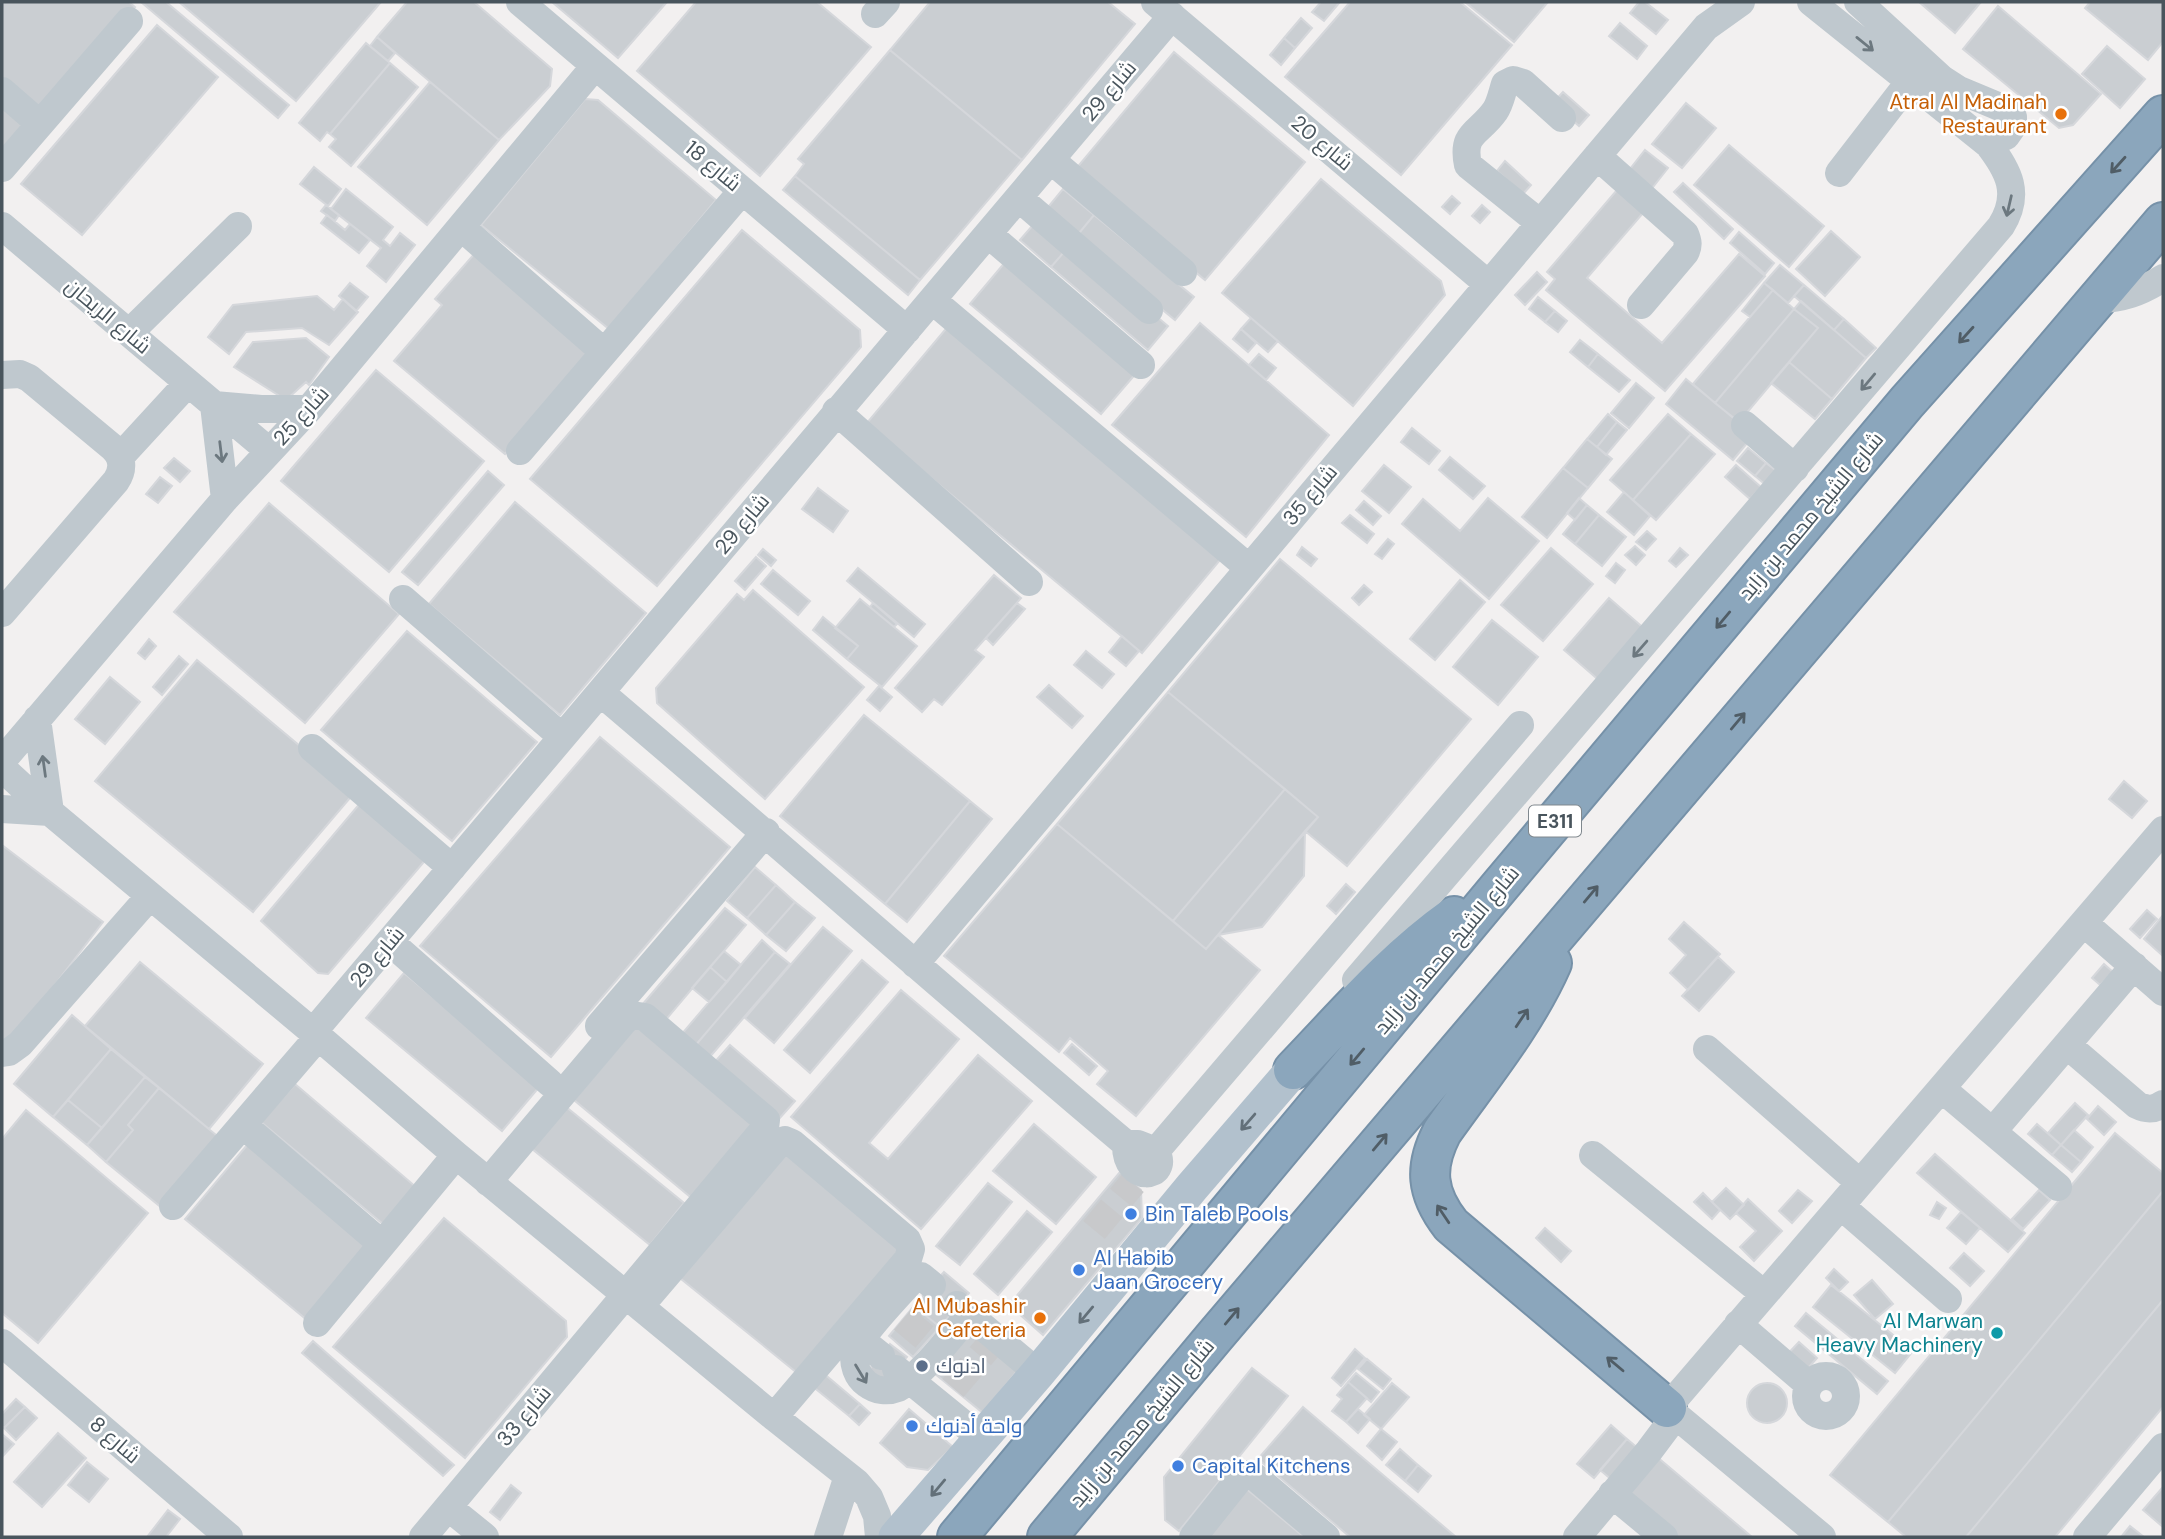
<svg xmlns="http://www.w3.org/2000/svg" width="2165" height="1539" viewBox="0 0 2165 1539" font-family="'DM Sans',Cairo,sans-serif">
<rect width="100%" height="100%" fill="#f2f0f0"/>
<!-- building -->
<path fill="#caced2" stroke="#d5d7db" stroke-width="2" d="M2 2H129L135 7 43 115 2 80Z
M141 2H166L289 105 278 118Z
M179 2H381L296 101Z
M407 2H474L552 69 550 86 499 140 377 37Z
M552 2H667L618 58Z
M696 2H817L871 47 760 176 637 71Z
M930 2H1108L1135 24 1022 160 890 50Z
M1321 2H1340L1324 21 1312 12Z
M1350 2H1460L1512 45 1401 175 1285 77Z
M1465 2H1548L1514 42Z
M1639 2H1645L1668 20 1656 34 1630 13Z
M1919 2H1981L1955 33Z
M2090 2H2163V42L2148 60 2085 8Z
M1998 6 2101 94 2073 125 2059 128 1963 49Z
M1301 18 1312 28 1295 48 1284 38Z
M1620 23 1647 46 1637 59 1609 36Z
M157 25 218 77 82 235 21 184Z
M377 37 395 53 388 61 370 46Z
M1284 38 1295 48 1281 65 1270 55Z
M366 43 390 63 330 134 327 132 320 141 299 123Z
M2107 46 2145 79 2120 108 2082 74Z
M890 50 1022 160 920 280 795 176 804 164 798 159Z
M1174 52 1305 162 1205 280 1074 171Z
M390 63 418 87 351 166 329 147 336 139 330 134Z
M430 82 499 140 427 225 358 167Z
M1563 92 1589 115 1579 126 1553 103Z
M2 98 32 132 2 160Z
M585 99 598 100 716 200 609 329 481 225Z
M1686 103 1716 128 1682 168 1652 144Z
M1729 145 1824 226 1789 267 1694 185Z
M1645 150 1668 168 1649 192 1626 174Z
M1505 161 1531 185 1523 194 1497 171Z
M314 167 341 189 328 206 300 184Z
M795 176 920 280 908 295 783 190Z
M1321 179 1441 281 1445 295 1353 406 1222 293Z
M1683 183 1733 229 1724 239 1674 192Z
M346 189 393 227 383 240 390 246 400 233 415 245 386 282 367 266 381 248 331 209Z
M1063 189 1094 215 1075 238 1044 212Z
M1617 190 1643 213 1587 278 1662 343 1739 254 1765 276 1665 391 1546 290 1555 279 1547 272Z
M1452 196 1460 203 1450 214 1442 207Z
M326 205 339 215 335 221 321 211Z
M1482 205 1490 212 1480 223 1472 216Z
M327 215 345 230 350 224 370 240 359 253 321 223Z
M1094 215 1194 297 1175 320 1075 238Z
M1040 217 1071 244 1051 267 1020 240Z
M742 230 860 330 861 347 657 586 530 479Z
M1831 231 1860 257 1825 296 1796 269Z
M1739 232 1774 263 1765 274 1730 243Z
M1071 244 1168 326 1148 350 1051 267Z
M476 252 593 353 505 454 394 361 442 305 435 299Z
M1007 260 1138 371 1101 414 970 304Z
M1780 265 1804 285 1788 303 1764 283Z
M1537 272 1547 282 1525 305 1515 295Z
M350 283 368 297 356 311 339 296Z
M1764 283 1773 290 1750 317 1742 311Z
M1804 285 1844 319 1834 330 1794 296Z
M1773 290 1794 309 1715 403 1693 384Z
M317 296 334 310 343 299 358 312 329 345 302 328 246 332 229 354 208 337 233 305Z
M1538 297 1555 311 1545 322 1529 309Z
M1801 301 1866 358 1832 399 1789 362 1818 328 1794 309Z
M1794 309 1818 328 1739 422 1715 403Z
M1555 311 1567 321 1558 332 1545 322Z
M1251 318 1278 341 1268 352 1241 329Z
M1844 319 1876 348 1866 358 1834 330Z
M1200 323 1329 435 1246 537 1112 425Z
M950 324 1226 553 1142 653 866 424Z
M1241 329 1256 343 1248 352 1233 339Z
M306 338 329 357 309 385 306 382 286 400 234 367 253 342Z
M1580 340 1598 354 1588 367 1570 352Z
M1259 354 1276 368 1266 380 1249 365Z
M1598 354 1630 380 1619 392 1588 367Z
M1789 362 1832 399 1815 419 1771 383Z
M376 370 484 461 389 572 281 481Z
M1686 379 1754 435 1733 460 1666 404Z
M1636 383 1654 398 1629 428 1611 413Z
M1608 414 1617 422 1597 447 1587 439Z
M1668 414 1691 434 1633 500 1610 480Z
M1617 422 1627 430 1606 455 1597 447Z
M1412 428 1440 451 1429 464 1401 442Z
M1691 434 1715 454 1656 520 1633 500Z
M1587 439 1612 459 1588 488 1563 468Z
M1748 448 1766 463 1755 476 1737 461Z
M1450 457 1485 486 1473 499 1439 470Z
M174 458 190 471 180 482 164 468Z
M1766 463 1778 472 1767 486 1755 476Z
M1384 465 1411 487 1389 513 1362 491Z
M1736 465 1761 487 1750 499 1725 477Z
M1563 468 1588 488 1547 538 1522 517Z
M488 471 504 485 418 585 402 572Z
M160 477 172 486 158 503 146 494Z
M818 488 848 511 833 532 802 509Z
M1624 492 1650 516 1634 535 1607 512Z
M1488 498 1539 541 1489 599 1402 524 1423 499 1460 531Z
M1579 498 1587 505 1575 520 1567 513Z
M1364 501 1381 516 1373 525 1356 510Z
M515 502 646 613 560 715 429 604Z
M269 503 399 614 305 723 174 612Z
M1587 505 1599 515 1575 544 1563 534Z
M1350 515 1374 534 1367 543 1342 523Z
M1599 515 1626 537 1602 566 1575 544Z
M1647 531 1656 539 1646 550 1636 542Z
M1388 539 1394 544 1382 559 1375 554Z
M1635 546 1645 555 1636 565 1625 555Z
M1302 547 1317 559 1311 566 1297 555Z
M1551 548 1593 584 1543 641 1501 605Z
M1680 548 1688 555 1676 567 1669 561Z
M763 549 776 560 771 566 758 555Z
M756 557 766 566 745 590 735 581Z
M1280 559 1471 719 1347 866 1305 831 1318 817 1168 692Z
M1616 563 1625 570 1615 583 1606 576Z
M858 568 925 624 914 637 847 581Z
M773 570 810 601 798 615 761 584Z
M994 575 1021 598 975 650 984 657 942 705 934 699 922 712 895 688Z
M1460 580 1485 602 1435 660 1410 639Z
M1364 585 1372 592 1359 605 1352 598Z
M753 590 864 687 765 799 657 703 656 688 737 594 744 600Z
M1609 598 1646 630 1601 682 1564 650Z
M860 599 917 646 882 687 847 659 858 646 835 628Z
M873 603 897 624 894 627 870 607Z
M1017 603 1025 609 993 645 986 638Z
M823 617 858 646 847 659 813 630Z
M1492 620 1538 657 1498 705 1453 667Z
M407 631 537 742 452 841 321 730Z
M1122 636 1139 651 1126 666 1109 652Z
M149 639 156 646 145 659 138 653Z
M1086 651 1114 674 1102 688 1074 665Z
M179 656 188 664 162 695 153 687Z
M197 660 355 792 253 912 95 781Z
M110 677 140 702 105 744 75 719Z
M1049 685 1083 716 1072 728 1037 697Z
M879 686 892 697 880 711 867 700Z
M1168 692 1285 789 1173 921 1057 824Z
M864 715 970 801 885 904 780 816Z
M600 737 730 847 551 1057 420 946Z
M2124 781 2147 801 2132 818 2109 799Z
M1285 789 1318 817 1206 949 1173 921Z
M362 801 428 857 328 974 318 973 261 921Z
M970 801 992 819 907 922 885 904Z
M1057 824 1206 949 1218 935 1260 970 1136 1116 1097 1084 1108 1071 1070 1038 1059 1052 944 956Z
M1305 831 1304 876 1262 927 1218 935Z
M2 845 103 922 5 1050 2 1048Z
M755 867 776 885 747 918 727 901Z
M1346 884 1355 892 1336 914 1327 906Z
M776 885 795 902 766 935 747 918Z
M795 902 815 918 786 951 766 935Z
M725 908 746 925 663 1023 642 1005Z
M2147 910 2157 919 2140 938 2130 929Z
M2163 915V956L2144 939Z
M1684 922 1720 954 1688 990 1670 973 1686 955 1669 939Z
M823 927 852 951 774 1043 745 1018Z
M762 940 775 952 694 1047 680 1036Z
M724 951 741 965 727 982 710 967Z
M775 952 790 964 708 1059 694 1047Z
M1718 957 1734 972 1699 1011 1682 996Z
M862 960 888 982 810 1073 784 1050Z
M140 962 263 1064 209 1129 85 1026Z
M2104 964 2113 972 2100 985 2092 978Z
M710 967 727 982 709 1002 692 988Z
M404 973 540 1086 502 1131 366 1018Z
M901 990 959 1039 869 1143 888 1159 978 1055 1032 1101 921 1229 791 1117Z
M72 1015 111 1049 53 1117 14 1084Z
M641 1020 761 1120 694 1200 574 1100Z
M1072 1044 1097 1066 1089 1075 1064 1053Z
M730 1045 795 1101 778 1120 713 1064Z
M111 1049 145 1077 102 1128 68 1100Z
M145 1077 159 1088 128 1125 133 1130 106 1162 87 1145Z
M295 1084 416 1187 383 1224 261 1122Z
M159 1088 221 1139 162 1208 106 1162 133 1130 128 1125Z
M68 1100 102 1128 87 1145 53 1117Z
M2075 1103 2088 1115 2061 1145 2048 1133Z
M565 1106 684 1203 650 1245 531 1148Z
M2098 1106 2116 1122 2104 1135 2087 1119Z
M26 1110 148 1213 38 1343 2 1313V1139Z
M1034 1124 1096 1177 1056 1224 993 1171Z
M2037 1124 2061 1145 2052 1155 2028 1134Z
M2074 1130 2093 1147 2081 1162 2061 1145Z
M2115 1133 2163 1173V1191L1888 1522 1830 1475Z
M248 1144 371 1245 307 1320 185 1219Z
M785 1144 903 1246 796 1372 675 1274Z
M2061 1145 2081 1162 2072 1172 2052 1155Z
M1935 1154 2025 1233 2008 1252 1917 1173Z
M1120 1172 1141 1190 1142 1218 1043 1335 1009 1305Z
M988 1183 1012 1202 960 1265 936 1246Z
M1726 1188 1744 1205 1730 1219 1712 1202Z
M1798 1190 1812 1201 1792 1223 1779 1211Z
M2039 1190 2050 1200 2023 1229 2012 1219Z
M2163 1191V1300L1966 1537H1906L1888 1522Z
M1703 1193 1720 1210 1712 1219 1694 1202Z
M1748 1199 1782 1231 1754 1261 1740 1247 1756 1231 1736 1213Z
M1937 1202 1946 1208 1939 1219 1930 1215Z
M1027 1211 1052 1232 998 1295 974 1274Z
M1961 1212 1980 1228 1966 1244 1947 1228Z
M444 1218 566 1321 567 1337 465 1458 333 1347Z
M1545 1228 1571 1251 1561 1262 1536 1238Z
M1964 1253 1984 1271 1970 1286 1950 1268Z
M1834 1269 1848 1282 1839 1291 1826 1278Z
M944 1272 969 1293 940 1327 914 1306Z
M1872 1280 1893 1304 1875 1319 1854 1295Z
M1831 1285 1913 1351 1895 1373 1813 1307Z
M2163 1300V1407L2055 1537H1966Z
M914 1306 940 1327 913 1357 889 1336Z
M1806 1313 1888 1381 1877 1394 1795 1326Z
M969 1330 1018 1370 983 1413 934 1373Z
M313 1341 454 1465 443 1476 302 1353Z
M1799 1342 1817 1358 1801 1376 1782 1360Z
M890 1344 907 1357 884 1384 868 1371Z
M1355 1349 1365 1358 1341 1386 1332 1378Z
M1367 1359 1391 1379 1383 1389 1358 1369Z
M1252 1368 1288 1396 1179 1531 1165 1520 1164 1477Z
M822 1372 860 1404 849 1416 811 1385Z
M1356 1373 1379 1392 1371 1402 1348 1382Z
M1348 1382 1367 1398 1346 1422 1332 1411 1342 1399 1337 1395Z
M1392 1383 1409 1397 1381 1429 1364 1415Z
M1747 1403a20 20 0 1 1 40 0a20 20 0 1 1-40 0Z
M16 1399 25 1407 4 1428 2 1426V1414Z
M860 1404 870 1413 859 1425 849 1416Z
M25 1407 37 1418 16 1440 4 1428Z
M1303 1407 1456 1537H1350L1258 1459Z
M909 1409 953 1447 928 1470 907 1467 880 1443Z
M1358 1409 1370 1419 1358 1433 1346 1422Z
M1611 1425 1627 1439 1594 1478 1577 1464Z
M1381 1429 1397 1442 1382 1460 1367 1446Z
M58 1433 86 1458 42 1507 14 1482Z
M2 1434 14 1444 2 1457Z
M1627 1439 1639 1449 1612 1480 1600 1470Z
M1400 1449 1418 1465 1405 1481 1386 1465Z
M1656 1456 1752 1537H1676L1624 1493Z
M87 1462 108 1479 89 1502 68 1485Z
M1418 1465 1431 1476 1418 1492 1405 1481Z
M511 1485 521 1493 500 1520 490 1512Z
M1243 1486 1304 1537H1200Z
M2163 1487V1527L2143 1510Z
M168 1510 180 1519 166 1537H147Z
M2130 1526 2144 1537H2121Z"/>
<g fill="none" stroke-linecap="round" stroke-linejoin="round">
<!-- minor-tunnel -->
<path stroke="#c8c9cb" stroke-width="28" stroke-dasharray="28 14" stroke-linecap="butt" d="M1094 1230 1133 1183
M903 1319 928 1340
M953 1388 989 1346"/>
<defs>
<path id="highway" d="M1552 963C1525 1024 1481 1077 1442 1132 1424 1167 1426 1193 1451 1225L1667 1408
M1293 1070C1344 1017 1393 959 1454 916
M957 1537 1500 886 1907 402 2163 115
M1047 1537 1215 1336 2163 222"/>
</defs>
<!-- highway casing -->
<use href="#highway" stroke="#7691a8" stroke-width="42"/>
<!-- minor -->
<path stroke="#bfc8ce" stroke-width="28" d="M520 2 907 330
M1155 2 1488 284
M1858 2 1942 79 1959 90 2007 110 2013 117V126L2006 136 1988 144
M875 14 886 2
M2 91 40 124
M1597 156 1685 234C1688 241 1689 246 1685 253L1641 305
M1051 160 1183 272
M2 168 129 21
M1839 173 1910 81
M1019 198 1149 310
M1540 223 1468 165C1461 132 1479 134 1495 111 1500 104 1502 93 1505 84L1513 80 1523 83 1562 118
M2 226 269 451
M461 227 604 352
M988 234 1141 365
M932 300 1249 568
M2095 300C2124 298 2139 293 2163 278
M129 333 238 226
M2 375 20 374 29 378 112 447C123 457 124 469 116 481L2 613
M836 411 1029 582
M1745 425 1795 468
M520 451 742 191
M120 457 188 383
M225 499 214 405 261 409H309
M403 599 562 737
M601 693C777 842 949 995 1126 1144H1138L1156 1151C1171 1179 1125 1185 1126 1144
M312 748 452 868
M2 761 225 499 309 409 595 66
M2 768 50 812 313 1032 456 1155 774 1417 857 1483 869 1497 877 1516 879 1537
M2 809 50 812 37 719
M2084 923 2163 992
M390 942 550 1083
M915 964 1706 27 1741 2
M1356 980 2001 226C2021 194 2009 171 1988 144L1811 2
M599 1026 766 832
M313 1032 1172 16
M2067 1045 2137 1105C2147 1110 2154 1110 2163 1104
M1707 1049 1860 1183
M2 1053 9 1052 20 1044 150 896
M1942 1089 2058 1187
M243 1125 382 1244
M1993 1131 2134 966
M1156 1151 1520 725
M1593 1155 1764 1294
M173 1206 318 1037
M1841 1206 1948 1299
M932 1285 921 1276H916C903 1290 860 1335 855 1351 852 1363 857 1377 867 1384 876 1391 888 1392 898 1388 921 1376 951 1336 969 1315
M648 1297 780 1142 785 1140 792 1143 907 1240 911 1249 908 1259 774 1417
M957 1305 1038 1373
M317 1323 456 1155
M1738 1324 1809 1385
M861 1340 881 1356
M2 1343 229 1537
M896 1369 981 1438
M1806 1396a20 20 0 1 1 40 0a20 20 0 1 1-40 0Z
M1612 1494 1664 1537
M448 1507 485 1537
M423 1537 765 1128 766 1120 645 1017 632 1015 625 1020 488 1182
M828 1537 848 1476
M1193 1537 1240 1478 1247 1474 1255 1477 1326 1537
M1577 1537 1649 1451 1676 1415
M1822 1537 1667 1408 2163 830
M2087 1537 2163 1447"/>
<!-- major -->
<path stroke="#b2c1cd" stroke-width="35" d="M896 1537 1038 1373 1192 1187 1293 1070"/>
<!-- highway -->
<use href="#highway" stroke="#8ba6bc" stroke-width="38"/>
</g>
<!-- one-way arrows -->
<defs><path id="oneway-shaft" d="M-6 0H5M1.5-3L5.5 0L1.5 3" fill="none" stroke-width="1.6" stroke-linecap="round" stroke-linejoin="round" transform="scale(1.75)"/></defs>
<g stroke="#6c787f">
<use href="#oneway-shaft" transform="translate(1865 44) rotate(39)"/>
<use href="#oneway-shaft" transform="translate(2009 206) rotate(103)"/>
<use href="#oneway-shaft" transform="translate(1868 382) rotate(130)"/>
<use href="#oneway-shaft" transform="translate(221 452) rotate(83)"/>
<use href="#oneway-shaft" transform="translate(1640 649) rotate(131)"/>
<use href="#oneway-shaft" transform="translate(44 766) rotate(-98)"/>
<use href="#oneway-shaft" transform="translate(861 1374) rotate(59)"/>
</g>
<g stroke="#505d66">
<use href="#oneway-shaft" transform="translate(2118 165) rotate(132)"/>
<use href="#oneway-shaft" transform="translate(1966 335) rotate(132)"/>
<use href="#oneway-shaft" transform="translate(1723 620) rotate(130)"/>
<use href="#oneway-shaft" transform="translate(1738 721) rotate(-50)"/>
<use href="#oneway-shaft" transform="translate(1591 894) rotate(-50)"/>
<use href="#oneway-shaft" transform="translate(1522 1018) rotate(-56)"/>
<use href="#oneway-shaft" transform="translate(1357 1057) rotate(130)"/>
<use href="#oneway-shaft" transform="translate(1380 1142) rotate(-50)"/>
<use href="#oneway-shaft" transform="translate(1443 1214) rotate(-124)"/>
<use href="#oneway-shaft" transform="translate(1232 1316) rotate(-50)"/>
<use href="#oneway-shaft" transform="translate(1615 1364) rotate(-140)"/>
</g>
<g stroke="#637079">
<use href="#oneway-shaft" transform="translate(1248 1122) rotate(131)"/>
<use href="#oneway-shaft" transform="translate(1086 1315) rotate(130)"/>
<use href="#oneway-shaft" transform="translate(938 1488) rotate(130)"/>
</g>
<!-- markers -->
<g fill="#e8710a" stroke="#fff" stroke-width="2.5">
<circle cx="2061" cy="114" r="7"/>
<circle cx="1040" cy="1318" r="7"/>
</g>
<g fill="#3f7fe0" stroke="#fff" stroke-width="2.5">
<circle cx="1131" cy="1214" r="7"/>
<circle cx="1079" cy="1270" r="7"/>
<circle cx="912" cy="1426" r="7"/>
<circle cx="1178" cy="1466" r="7"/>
</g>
<circle fill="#0f9aa8" stroke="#fff" stroke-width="2.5" cx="1997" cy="1333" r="7"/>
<circle fill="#5c6f8a" stroke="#fff" stroke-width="2.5" cx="922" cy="1366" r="7"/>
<g text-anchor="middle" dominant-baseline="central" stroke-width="5" stroke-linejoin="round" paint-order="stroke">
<!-- shield labels -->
<rect fill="#fff" stroke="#80888e" stroke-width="2" x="1529" y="805.5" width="52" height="31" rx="5"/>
<g font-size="19" font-weight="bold" fill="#49555d">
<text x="1555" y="821">E311</text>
</g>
<!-- street labels -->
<g font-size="21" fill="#49555d" stroke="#fff">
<text transform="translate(1109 91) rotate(-50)">شارع 29</text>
<text transform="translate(1322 143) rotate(40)">شارع 20</text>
<text transform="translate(713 166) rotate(40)">شارع 18</text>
<text transform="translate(108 316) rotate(40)">شارع الريحان</text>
<text transform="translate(301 416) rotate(-48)">شارع 25</text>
<text transform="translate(1310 495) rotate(-50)">شارع 35</text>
<text transform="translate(1811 516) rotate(-50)">شارع الشيخ محمد بن زايد</text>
<text transform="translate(742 524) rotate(-50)">شارع 29</text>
<text transform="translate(1447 950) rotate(-50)">شارع الشيخ محمد بن زايد</text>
<text transform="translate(377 957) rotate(-50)">شارع 29</text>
<text transform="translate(524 1416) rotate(-50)">شارع 33</text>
<text transform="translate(1142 1423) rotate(-50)">شارع الشيخ محمد بن زايد</text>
<text transform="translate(115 1440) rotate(41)">شارع 8</text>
</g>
<!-- food labels -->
<g font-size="21" fill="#c56008" stroke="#fff" text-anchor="end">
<text x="2047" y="102">Atral Al Madinah<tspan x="2047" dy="24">Restaurant</tspan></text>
<text x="1026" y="1306">Al Mubashir<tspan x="1026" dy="24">Cafeteria</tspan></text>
</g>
<!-- shop labels -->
<g font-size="21" fill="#366cbe" stroke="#fff" text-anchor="start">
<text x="1145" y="1214">Bin Taleb Pools</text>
<text x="1093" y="1258">Al Habib<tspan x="1093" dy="24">Jaan Grocery</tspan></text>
<text x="926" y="1426">واحة أدنوك</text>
<text x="1192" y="1466">Capital Kitchens</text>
</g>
<!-- culture labels -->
<g font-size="21" fill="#0d838f" stroke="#fff" text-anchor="end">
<text x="1983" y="1321">Al Marwan<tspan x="1983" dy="24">Heavy Machinery</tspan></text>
</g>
<!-- service labels -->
<g font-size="21" fill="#4e5e75" stroke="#fff" text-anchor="start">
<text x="936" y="1366">ادنوك</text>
</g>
</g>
<!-- border -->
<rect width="2165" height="1539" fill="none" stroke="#49555d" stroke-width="7"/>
</svg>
